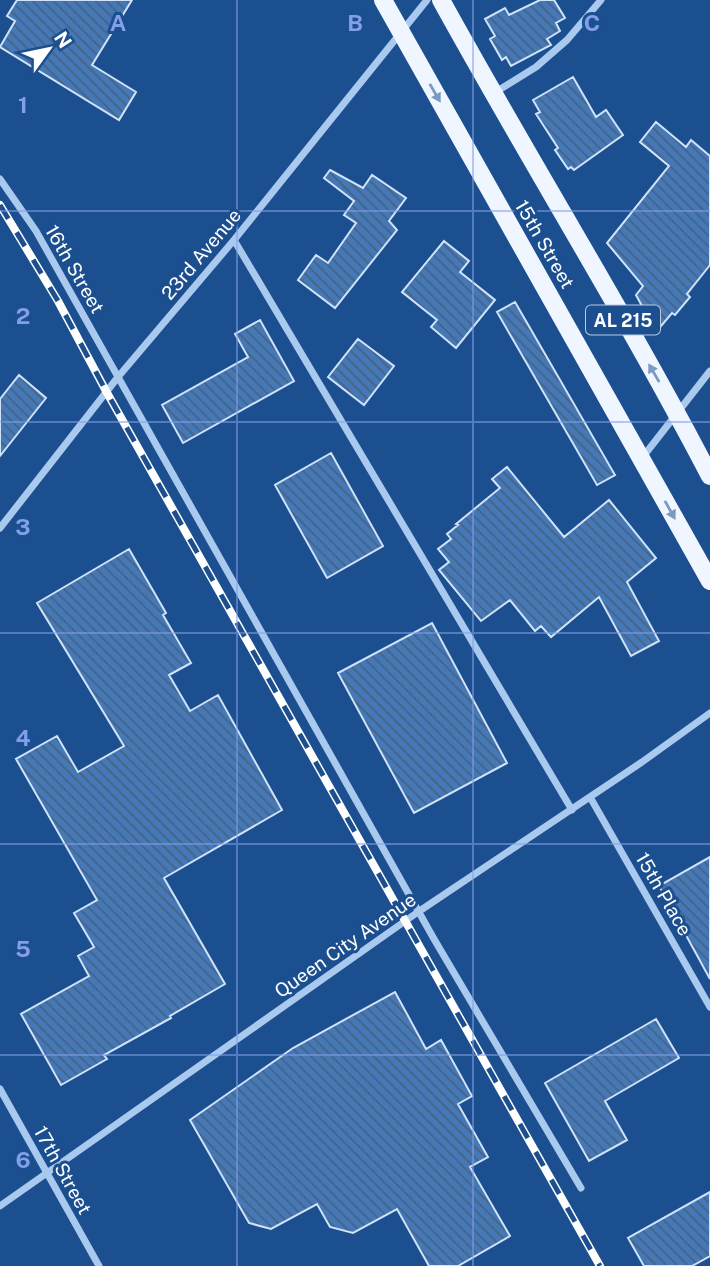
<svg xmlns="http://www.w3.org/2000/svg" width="710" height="1266" viewBox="0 0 710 1266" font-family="'Public Sans',sans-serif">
<defs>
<pattern id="building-back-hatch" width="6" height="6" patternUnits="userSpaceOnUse" patternTransform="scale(1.75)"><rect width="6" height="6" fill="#4478b7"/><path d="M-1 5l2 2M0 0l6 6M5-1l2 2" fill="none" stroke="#486282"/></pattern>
</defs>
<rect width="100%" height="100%" fill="#1b4f8f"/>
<!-- building -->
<path fill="url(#building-back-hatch)" stroke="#cfe3fa" stroke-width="2" d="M17 0H132L92 65 136 92 119 120 0 47 15 21 7 16Z
M540 0H554L565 18 556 23 560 31 547 39 551 45 511 66 506 57 502 60 490 39 495 36 485 19 505 8 509 15Z
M573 77 596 117 606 110 623 135 574 170 571 167 568 169 555 150 558 148 536 114 540 112 533 100Z
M656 122 686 147 691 140 710 156V265L687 294 690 297 675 315 672 313 661 326 647 315 636 295 643 286 607 243 669 166 640 142Z
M330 170 363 188 372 175 406 198 389 221 397 230 335 308 298 280 316 255 328 263 356 223 344 215 354 201 324 178Z
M444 241 469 261 460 272 495 300 456 348 431 327 437 320 402 292Z
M515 302 615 475 597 485 497 312Z
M260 320 294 381 183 443 162 405 248 357 235 334Z
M358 339 394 366 364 405 328 377Z
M19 375 46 398 0 456V399Z
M331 453 383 546 327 578 275 485Z
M507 467 564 537 609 500 656 558 627 582 659 641 631 656 599 597 551 637 541 626 535 631 510 600 481 621 439 570 449 562 438 549 451 539 447 534 458 525 456 524 500 488 492 479Z
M129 549 166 613 163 615 191 663 169 675 190 711 218 695 282 810 164 878 225 984 170 1016 171 1018 104 1055 107 1059 61 1085 21 1014 89 976 78 956 94 947 74 913 97 900 16 759 57 736 78 772 124 746 37 603Z
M432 623 507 763 414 813 338 673Z
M710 857V979L659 886Z
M395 992 426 1049 441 1040 472 1096 458 1104 488 1157 470 1167 510 1236 458 1266H429L397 1209 353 1233 330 1227 317 1204 271 1229 249 1223 190 1120 293 1048Z
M656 1019 679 1058 605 1101 627 1140 589 1161 545 1083Z
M710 1192V1256L692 1266H644L628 1238Z"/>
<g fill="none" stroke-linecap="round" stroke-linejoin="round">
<!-- minor -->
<path stroke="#a9c9ee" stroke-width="7" d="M494 93 536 67 567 40 601 0
M0 179 36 231 434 939 581 1188
M234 240 572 810
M642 458 710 371
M0 528 118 377 234 240 427 0
M590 797 710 1007
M0 1089 99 1266
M0 1206 418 912 642 762 710 713"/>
<!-- primary -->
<path stroke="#f0f6ff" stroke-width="18" d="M383 0 710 581
M441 0C529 160 626 315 710 476"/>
<defs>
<path id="rail" d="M0 205 58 301 106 391 600 1266"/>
</defs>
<!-- rail casing -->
<use href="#rail" stroke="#fff" stroke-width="8"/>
<!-- rail -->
<use href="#rail" stroke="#1b4f8f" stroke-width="5" stroke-dasharray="16" stroke-linecap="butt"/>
</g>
<!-- one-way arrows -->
<defs><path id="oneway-solid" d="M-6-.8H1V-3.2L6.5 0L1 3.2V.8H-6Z" transform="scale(1.75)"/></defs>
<g fill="#7b9ac1">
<use href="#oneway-solid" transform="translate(435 93) rotate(60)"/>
<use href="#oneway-solid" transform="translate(654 373) rotate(-120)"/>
<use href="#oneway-solid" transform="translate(670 510) rotate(61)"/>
</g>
<!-- grid -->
<path fill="none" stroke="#839eea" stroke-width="2" stroke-opacity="0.55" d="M237 0V1266M473 0V1266M0 211H710M0 422H710M0 633H710M0 844H710M0 1055H710"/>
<g text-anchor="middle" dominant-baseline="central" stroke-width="6" stroke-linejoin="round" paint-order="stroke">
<!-- shield labels -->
<rect fill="#1b4f8f" stroke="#bbcadd" stroke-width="2" x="586" y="305.5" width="74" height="29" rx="5"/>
<g font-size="18" font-weight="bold" fill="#fff">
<text x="623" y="320">AL 215</text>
</g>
<!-- street labels -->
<g font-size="19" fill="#fff" stroke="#1b4f8f">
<text transform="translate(545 244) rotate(60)">15th Street</text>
<text transform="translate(201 254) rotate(-50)">23rd Avenue</text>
<text transform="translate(75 269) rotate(60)">16th Street</text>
<text transform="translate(664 894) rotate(60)">15th Place</text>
<text transform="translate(345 945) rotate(-35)">Queen City Avenue</text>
<text transform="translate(63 1170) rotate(61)">17th Street</text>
</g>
</g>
<g font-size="23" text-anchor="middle" font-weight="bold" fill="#839eea" stroke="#1b4f8f" stroke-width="6" stroke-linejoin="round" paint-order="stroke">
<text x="118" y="31">A</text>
<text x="355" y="31">B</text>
<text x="592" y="31">C</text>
<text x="23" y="113">1</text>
<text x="23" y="324">2</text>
<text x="23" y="535">3</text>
<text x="23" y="746">4</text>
<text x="23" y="957">5</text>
<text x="23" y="1168">6</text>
</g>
<!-- north arrow -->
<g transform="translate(49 49) rotate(57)" stroke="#1b4f8f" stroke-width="5" paint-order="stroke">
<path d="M0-5L12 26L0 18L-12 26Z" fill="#ffffff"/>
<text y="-10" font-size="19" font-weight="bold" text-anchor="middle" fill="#ffffff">N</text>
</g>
</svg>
